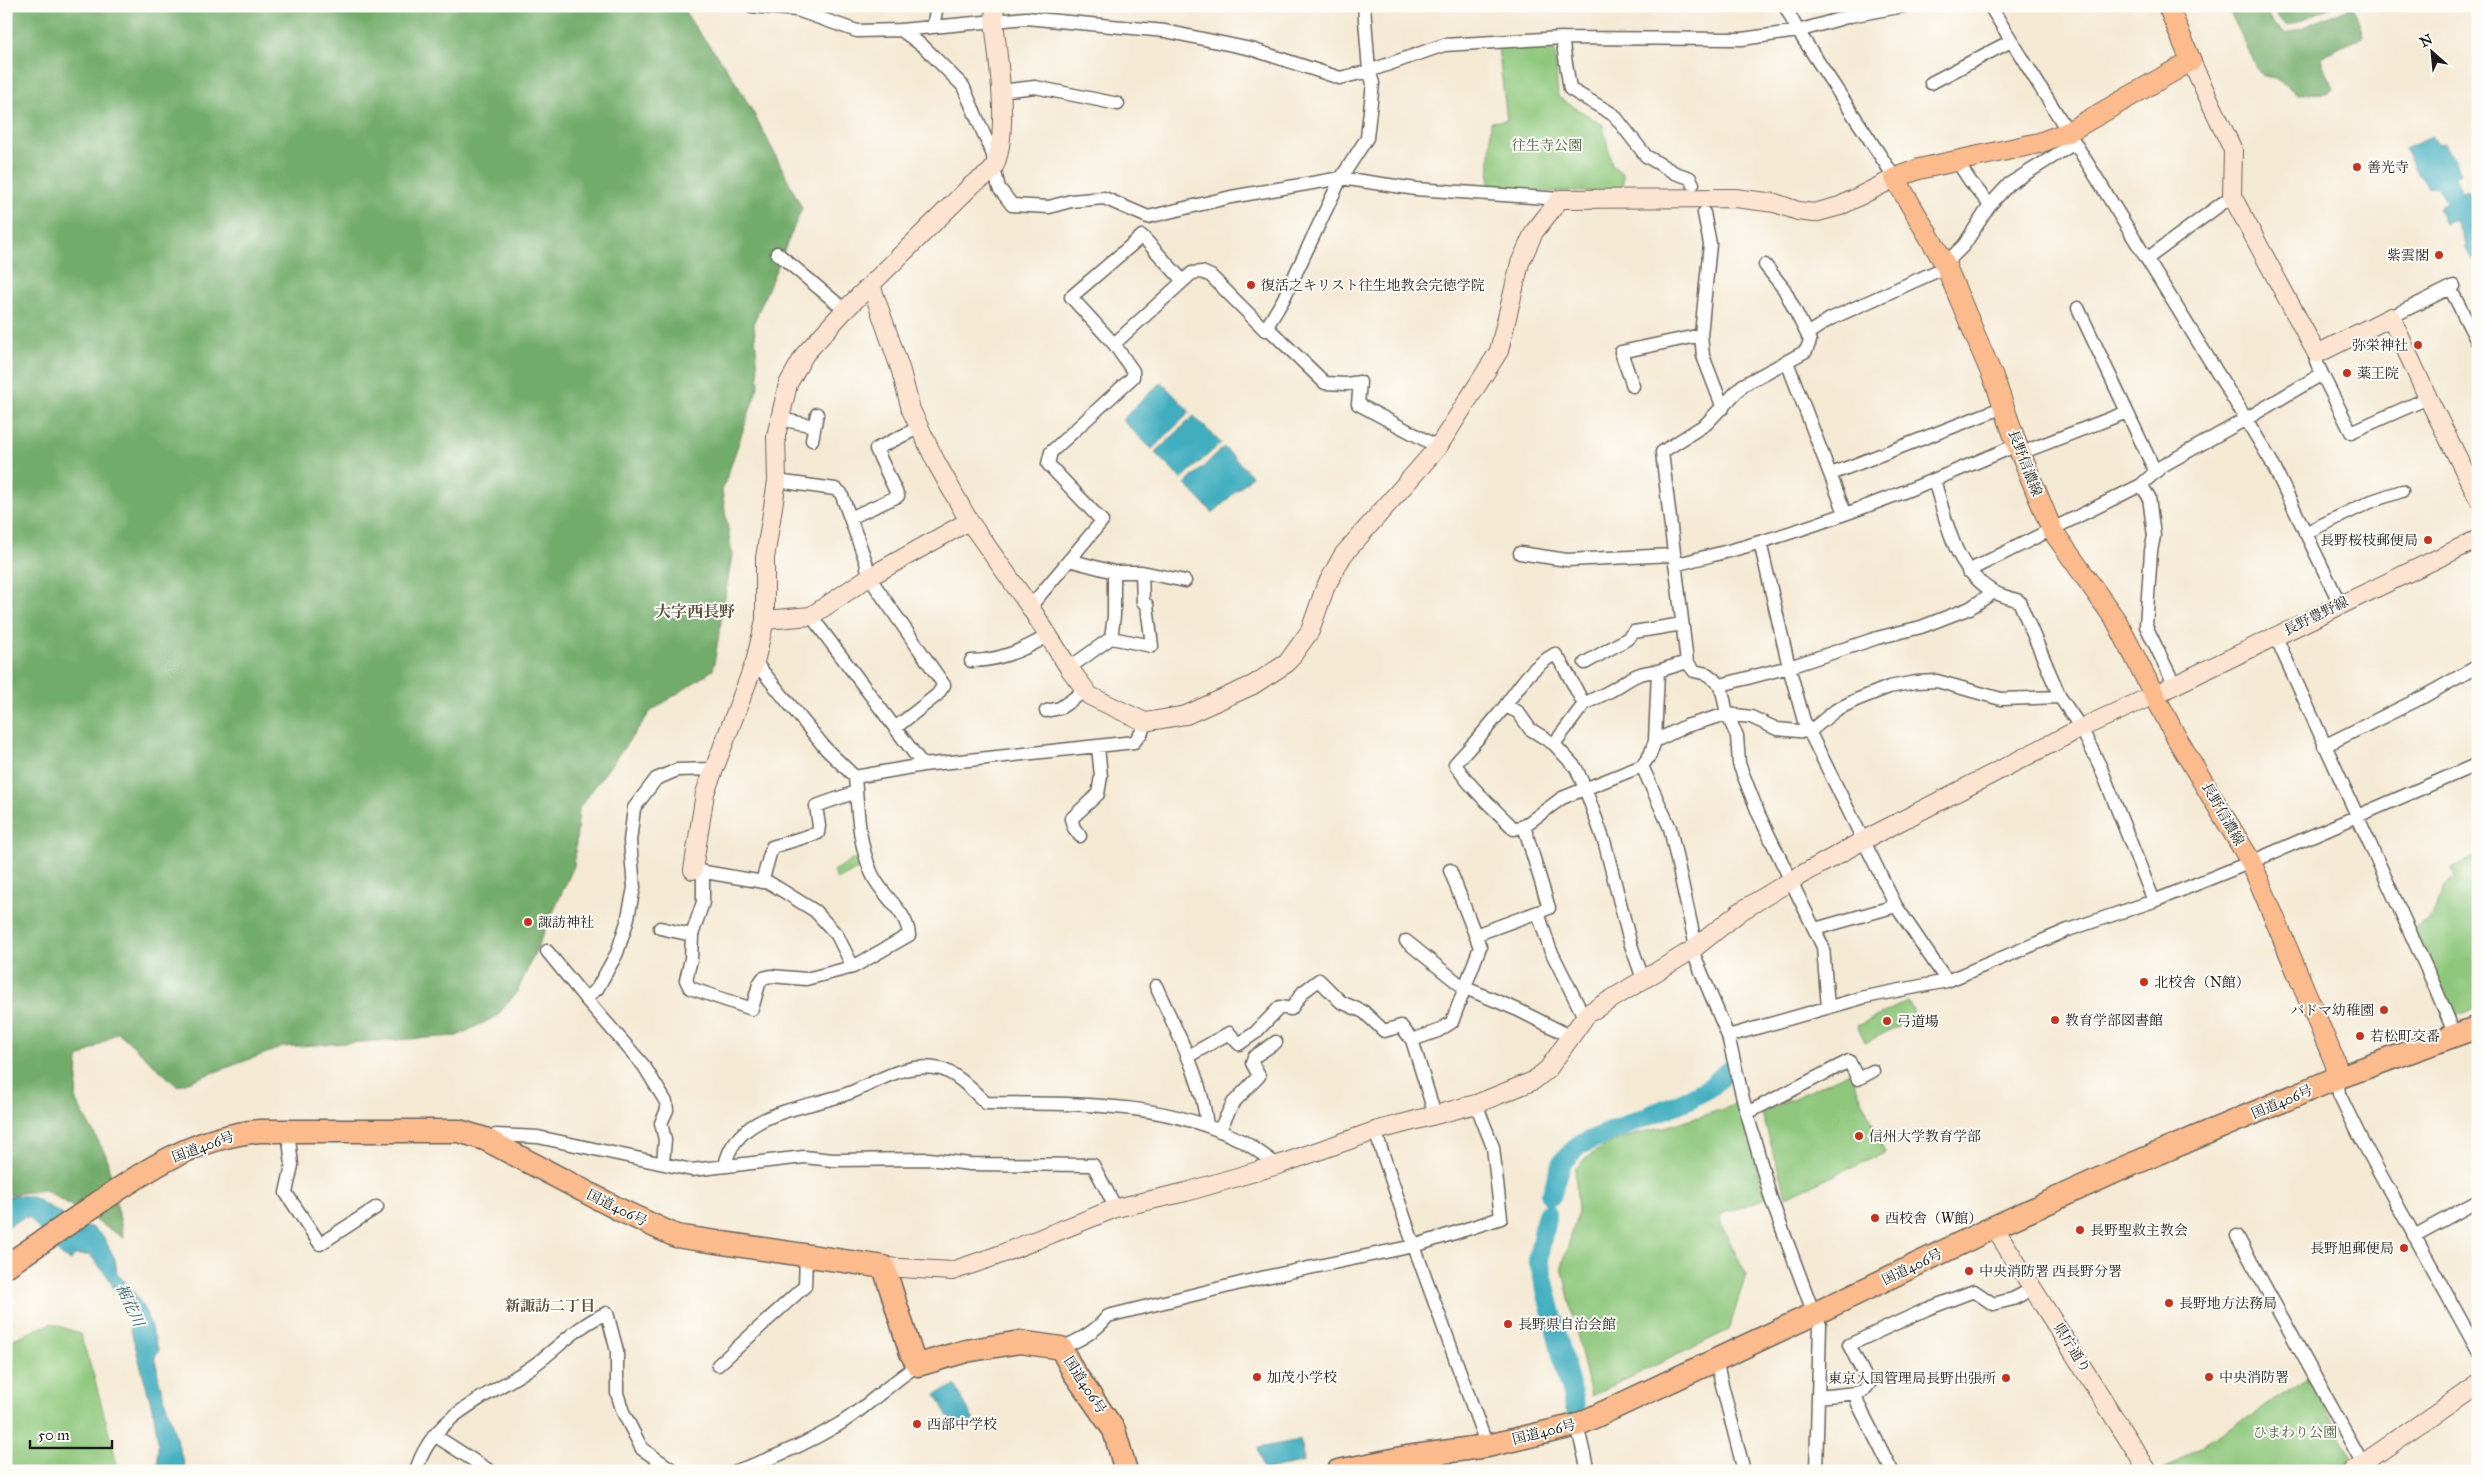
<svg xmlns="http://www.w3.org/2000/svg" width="2484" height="1477" viewBox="0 0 2484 1477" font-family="'IM FELL Great Primer','Noto Serif JP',serif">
<rect width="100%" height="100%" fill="#fdfcf7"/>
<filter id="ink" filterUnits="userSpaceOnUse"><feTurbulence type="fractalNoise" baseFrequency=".02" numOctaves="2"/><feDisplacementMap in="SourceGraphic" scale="10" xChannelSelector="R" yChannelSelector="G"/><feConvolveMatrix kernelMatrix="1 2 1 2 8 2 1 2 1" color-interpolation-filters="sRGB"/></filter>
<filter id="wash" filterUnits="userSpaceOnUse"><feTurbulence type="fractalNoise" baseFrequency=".0096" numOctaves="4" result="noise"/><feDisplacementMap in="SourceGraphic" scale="20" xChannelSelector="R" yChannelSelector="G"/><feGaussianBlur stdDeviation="1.12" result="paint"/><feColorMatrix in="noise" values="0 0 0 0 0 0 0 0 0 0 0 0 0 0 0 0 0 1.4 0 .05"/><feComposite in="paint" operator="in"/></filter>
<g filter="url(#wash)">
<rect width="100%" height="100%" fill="#f4e9d3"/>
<!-- green -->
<path fill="#8ec77b" stroke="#55724c" d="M1554 39 1558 97 1603 125 1612 165 1623 174V192L1489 191 1491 122 1507 120 1498 47Z
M862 854 865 865 837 880 833 871Z
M2478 855V938L2475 940 2478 949V1008L2453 1017 2413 929 2429 920 2445 886 2455 876 2451 868Z
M1908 1001 1916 1017 1865 1043 1857 1026Z
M1850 1072 1885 1153 1786 1197 1762 1113Z
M1738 1104 1766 1198 1721 1214V1224L1746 1274 1729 1330 1591 1396 1562 1267 1578 1212 1575 1169C1602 1139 1635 1135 1672 1125 1694 1119 1716 1111 1738 1104Z
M52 1323 80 1334 94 1377 119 1471H6V1342Z
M2310 1378 2351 1454 2349 1466 2343 1471H2165L2164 1469Z"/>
<!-- forest -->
<path fill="#72ac6b" stroke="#476444" d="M6 6H682C695 31 714 49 729 72 757 115 779 163 802 208L754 322 759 384 722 491 732 555 713 670 651 711 579 808 574 866 517 992 497 1016 457 1036 283 1047 177 1086 118 1032 78 1059 76 1101 106 1155 124 1238 45 1190 6 1195Z
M2227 6H2264L2272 23 2287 34 2353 6 2363 34 2362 37 2323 55 2321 60 2333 88 2328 93 2298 94 2275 78 2264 76 2259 72Z
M2272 6H2333L2288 26 2278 19Z"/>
<!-- water -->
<path fill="#41aebf" stroke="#2e656e" d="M2432 137 2438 144 2445 143 2461 173 2455 177 2462 193 2467 191 2478 212V256L2472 259 2465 247 2467 245 2455 220 2445 224 2438 209 2446 201 2438 186 2427 188 2404 149Z
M1161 382 1190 412 1152 449 1122 420Z
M1194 416 1221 443 1181 479 1155 453Z
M1224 447 1252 476 1213 513 1185 484Z
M15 1195 33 1197 81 1226 91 1227 103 1236 115 1259 117 1274 132 1288 146 1313 159 1351 155 1356 159 1381 186 1471H158V1442L154 1415 126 1312 108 1277 90 1255H75L71 1261 56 1251 30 1218 25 1217 6 1227V1198Z
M955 1385 974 1421 955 1430 936 1394Z
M1300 1440 1304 1462 1263 1471 1258 1448Z"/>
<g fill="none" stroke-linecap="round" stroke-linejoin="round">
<!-- stream -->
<path stroke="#41aebf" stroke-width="3" d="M1797 7 1807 6"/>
<!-- river -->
<path stroke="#41aebf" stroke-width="20" d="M1551 1196 1562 1162 1579 1145 1689 1099 1711 1087 1728 1071
M1547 1214 1538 1258 1575 1407"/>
</g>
</g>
<g filter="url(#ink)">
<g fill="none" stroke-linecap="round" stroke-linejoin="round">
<defs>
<path id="street" d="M751 6 797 10 857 31 901 30 1026 18 1165 31 1251 49 1340 78 1369 71 1444 45 1562 38 1742 39 1798 31 1850 16 1904 6
M1785 6 1798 31 1895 178
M1990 6 2246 419 2271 461 2340 604
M933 27 937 6
M901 30 924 47 963 86 993 155 994 169 999 188 1012 205 1049 207 1071 201 1104 198 1148 217 1231 197 1341 178 1416 189 1560 199
M1562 38 1570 89 1614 115 1646 156 1675 173 1690 178 1693 184
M1931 83 2011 41
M1000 91 1035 87 1118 104
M1957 161 1970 181 1990 205
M1704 213 1710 244 1701 335 1703 356 1723 408
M777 253 845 310
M2148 258 2232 196
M1945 264 1964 245 1990 205 2009 184 2075 143
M1765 265 1784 289 1807 334
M2450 288 2478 343
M2078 308 2155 471
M2391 317 2454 286
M1265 330 1283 300 1341 178 1367 138 1373 83 1369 71 1364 6
M1114 344 1071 297 1142 236 1183 281
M1787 362 1845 513
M2322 374 2351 432 2428 398
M1633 386 1621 352 1701 335
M780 419 814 426
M812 440 817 414
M2021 453 2127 412
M1831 474 2004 407
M1934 480C1947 521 1953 569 1994 592 2001 596 2011 598 2019 601L2060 697 2081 728 2100 766 2154 901
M777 481 835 489 841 493 866 562 869 577 944 685 937 695 895 728
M2141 485 2149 497 2154 536 2151 551 2146 626 2175 686
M850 518 898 496 876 449 920 427
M2305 533 2372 501 2402 491
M1760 542 1789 667 1804 721 1896 906 1947 981
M1520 553 1567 560 1673 555
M1069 560 1114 572V616L1111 638 1069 668
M1675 565C1703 557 1732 551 1760 542 1848 516 1933 481 2017 445
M1968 571 2141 485 2162 466 2246 419 2322 374 2316 361 2317 354
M1114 572H1142L1185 581
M1030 607 1102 521 1048 464 1051 452 1133 377V371L1114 344 1192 273 1202 272 1211 276 1265 330H1270L1325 383 1346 384 1360 382 1358 404 1438 447
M811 616 923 765
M2275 635 2435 987 2455 1035
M1111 638 1152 646 1147 605 1143 602 1142 572
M971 661C999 661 1024 650 1047 636
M1585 663 1627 639 1634 632 1682 624
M1721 685 1789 667 1877 638 1921 627 1970 608 1994 592
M1584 704C1593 699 1603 695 1612 690 1629 680 1636 672 1658 671
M1505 706 1518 712 1530 729 1554 744 1576 768 1585 788 1605 844 1630 942 1643 979
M1046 711 1060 708 1086 690
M1655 741 1658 671 1687 662
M1554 744 1584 704C1574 687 1567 669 1555 654 1530 668 1522 683 1505 706 1490 726 1472 745 1455 764 1471 789 1494 808 1514 829L1524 826 1562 798 1642 766
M2324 746 2423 697 2478 666
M855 777 923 765 1134 742 1142 732 1145 722
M1080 836 1074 828 1071 819 1098 794 1101 776 1098 747
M693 870 770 883 815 911 837 935 853 967 909 935C907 910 882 897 872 874 858 842 858 812 855 777L826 749 755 662
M703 872V902L692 935 691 959 686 980 690 988 752 1009 759 984 763 978 771 976 806 979 853 967
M762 882 772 847 818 833 819 826 816 806 856 792
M1538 913 1550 949 1584 1017
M660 928 692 935
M1815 929 1896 906
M1475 935 1549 908 1524 826
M1406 941 1463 987 1518 1010 1570 1036
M1696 947 1670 828 1642 766 1650 755 1655 741 1686 726 1727 714 1751 717 1777 729 1809 732 1836 710 1856 700 1889 687 1916 682 1937 681 2001 699 2060 697
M1692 950 1728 1036
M547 951 585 998
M1156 986C1176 1031 1202 1077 1207 1126
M1828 1007 1823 947 1759 815 1739 764 1737 736 1727 714 1721 685 1707 674 1694 671 1687 662 1662 452 1706 424 1743 385 1806 351 1810 341 1807 334 1830 319 1946 267
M1412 1040 1438 1031 1452 1022 1480 947 1450 870
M1187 1057 1229 1033 1239 1044 1255 1033 1280 1007 1291 1009 1303 992 1319 980 1341 1002 1364 1012 1384 1031 1401 1026 1412 1040 1435 1115
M2337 1078 2339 1094 2361 1139 2478 1351
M1747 1113 1849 1061 1858 1079 1873 1071
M288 1131 292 1165 286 1193 320 1244 377 1207
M1219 1131 1233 1103 1259 1076 1252 1063 1254 1057 1276 1042
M1375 1131 1414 1246 1487 1446
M487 1138 496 1135 538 1137 692 1170 804 1157 833 1160 929 1159 970 1164 1093 1165 1116 1208
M663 1163 665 1140 661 1123 667 1110 666 1102 644 1066 585 998 597 989 617 953 627 922 634 888 630 841 634 808 656 779 677 770 714 769
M725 1166C735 1110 809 1109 852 1092 881 1080 907 1061 941 1069 958 1074 974 1092 986 1103 1073 1104 1165 1100 1244 1142 1256 1149 1267 1158 1278 1165
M2237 1236 2362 1462
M2414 1236 2478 1201
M1061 1348C1080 1340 1095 1332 1108 1316L1261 1278 1414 1246 1501 1218 1493 1147 1476 1104
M1716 1361 1744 1471
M718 1365 805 1286 806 1255
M1856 1393 1863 1391 1869 1384 1849 1345 1927 1309 1974 1291 1993 1304 2013 1299 2034 1288
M1818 1397 1856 1393 1858 1404 1892 1471
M1577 1425 1588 1471
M434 1435 490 1471
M416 1471C432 1414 489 1397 533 1366 558 1348 578 1325 607 1313L617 1351V1393L623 1412 642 1449 674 1471
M736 1471C771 1459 806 1444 838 1425 866 1408 890 1383 918 1365
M1816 1471 1820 1325 1814 1314 1771 1199 1743 1099 1728 1036 1865 997 1947 981 2068 930 2154 901 2251 862 2478 764"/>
<path id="secondary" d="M2191 61 2233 150 2232 196 2317 354 2391 317 2428 398 2478 498
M871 285 901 371 911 410 936 462 969 521 1030 607 1069 668 1090 696 1145 722 1186 715 1253 685 1287 663 1310 631 1325 588 1343 555 1438 447 1499 351 1520 263 1534 232 1560 199 1735 198 1775 203 1798 211 1814 213 1840 206 1895 178
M765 620 811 616 869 577 969 521
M693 870 705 793 755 662 765 620V558L777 481 776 436 788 384 805 354 843 312 973 184C979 180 991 174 994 167 1010 133 998 60 994 21L995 6
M1994 1227 2148 1471
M884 1267 952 1271 996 1256 1116 1208 1186 1192 1278 1165 1375 1131 1476 1104 1533 1081 1548 1069 1587 1014 1692 950 1741 911 1792 880 1864 840 2081 728 2154 695 2478 539
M2352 1471 2478 1384"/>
<path id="primary" d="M2168 6 2191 61 2068 132 2039 143 1919 169 1895 178 1945 264 1997 387 2017 445 2052 530 2117 622 2176 737 2251 862 2336 1065 2337 1078"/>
<path id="highway" d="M6 1266C36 1246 65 1226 95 1205 148 1169 195 1137 260 1131H459L485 1139 622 1211 676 1236 884 1267 911 1353 918 1365 966 1351 1020 1342 1061 1348 1073 1371 1114 1430 1126 1471
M1338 1471 1407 1457 1487 1446 1577 1425 1814 1314 1994 1227 2121 1169 2337 1078 2478 1027"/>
</defs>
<!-- street casing -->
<use href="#street" stroke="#68645c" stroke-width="15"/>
<!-- secondary casing -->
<use href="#secondary" stroke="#68645c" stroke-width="20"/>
<!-- primary casing -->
<use href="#primary" stroke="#68645c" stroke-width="22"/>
<!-- highway casing -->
<use href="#highway" stroke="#68645c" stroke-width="25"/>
<!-- street -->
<use href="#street" stroke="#fff" stroke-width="12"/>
<!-- secondary -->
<use href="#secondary" stroke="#fde4d1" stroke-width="18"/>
<!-- primary -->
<use href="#primary" stroke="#fbbb8c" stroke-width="20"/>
<!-- highway -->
<use href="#highway" stroke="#fbbb8c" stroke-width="22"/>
</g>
</g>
<!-- markers -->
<g fill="#c8321e" stroke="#fdfcf7" stroke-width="2">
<circle cx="2357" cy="167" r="5"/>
<circle cx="2439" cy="255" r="5"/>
<circle cx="1251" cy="285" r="5"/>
<circle cx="2418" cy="345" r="5"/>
<circle cx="2347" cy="373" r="5"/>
<circle cx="2428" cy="540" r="5"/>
<circle cx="528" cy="922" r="5"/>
<circle cx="2144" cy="982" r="5"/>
<circle cx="2384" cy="1010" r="5"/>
<circle cx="2055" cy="1020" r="5"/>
<circle cx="1887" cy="1021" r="5"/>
<circle cx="2360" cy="1036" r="5"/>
<circle cx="1859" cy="1136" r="5"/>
<circle cx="1875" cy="1218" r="5"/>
<circle cx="2080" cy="1230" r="5"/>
<circle cx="2404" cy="1248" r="5"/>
<circle cx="1969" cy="1271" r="5"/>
<circle cx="2169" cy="1303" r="5"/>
<circle cx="1508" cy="1324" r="5"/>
<circle cx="1257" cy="1377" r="5"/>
<circle cx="2209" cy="1377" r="5"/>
<circle cx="2006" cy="1378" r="5"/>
<circle cx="917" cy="1424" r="5"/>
</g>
<g text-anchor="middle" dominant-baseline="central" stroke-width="4" stroke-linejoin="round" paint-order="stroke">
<!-- park labels -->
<g font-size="14" fill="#4a6042" stroke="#fdfcf7">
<text x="1547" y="145">往生寺公園</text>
<text x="2295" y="1432">ひまわり公園</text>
</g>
<!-- poi labels -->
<g font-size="14" fill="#1c1c1c" stroke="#fdfcf7" text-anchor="start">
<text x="2367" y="167">善光寺</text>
<text x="2429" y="255" text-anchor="end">紫雲閣</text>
<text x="1261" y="285">復活之キリスト往生地教会完徳学院</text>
<text x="2408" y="345" text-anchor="end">弥栄神社</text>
<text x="2357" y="373">薬王院</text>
<text x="2418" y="540" text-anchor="end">長野桜枝郵便局</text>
<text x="538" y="922">諏訪神社</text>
<text x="2154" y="982">北校舎（N館）</text>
<text x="2374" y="1010" text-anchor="end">パドマ幼稚園</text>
<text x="2065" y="1020">教育学部図書館</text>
<text x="1897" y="1021">弓道場</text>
<text x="2370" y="1036">若松町交番</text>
<text x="1869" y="1136">信州大学教育学部</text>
<text x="1885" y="1218">西校舎（W館）</text>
<text x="2090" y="1230">長野聖救主教会</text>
<text x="2394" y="1248" text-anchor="end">長野旭郵便局</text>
<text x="1979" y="1271">中央消防署 西長野分署</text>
<text x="2179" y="1303">長野地方法務局</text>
<text x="1518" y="1324">長野県自治会館</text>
<text x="1267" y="1377">加茂小学校</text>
<text x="2219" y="1377">中央消防署</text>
<text x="1996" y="1378" text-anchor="end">東京入国管理局長野出張所</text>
<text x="927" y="1424">西部中学校</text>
</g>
<!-- street labels -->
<g font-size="14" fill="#1c1c1c" stroke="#fdfcf7">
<text transform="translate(2025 463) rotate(69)">長野信濃線</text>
<text transform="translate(2316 616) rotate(-26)">長野豊野線</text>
<text transform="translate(2223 814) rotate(60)">長野信濃線</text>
<text transform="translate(2282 1102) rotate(-23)">国道406号</text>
<text transform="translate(203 1147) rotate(-20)">国道406号</text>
<text transform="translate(617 1208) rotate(26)">国道406号</text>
<text transform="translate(1912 1267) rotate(-26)">国道406号</text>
<text transform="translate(2072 1348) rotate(58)">県庁通り</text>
<text transform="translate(1085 1385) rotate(57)">国道406号</text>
<text transform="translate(1544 1432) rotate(-14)">国道406号</text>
</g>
<!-- water labels -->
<g font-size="15" font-style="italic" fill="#2d5e65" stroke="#fdfcf7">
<text transform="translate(130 1305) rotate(65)">裾花川</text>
</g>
<!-- neighbourhood labels -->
<g font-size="15" font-weight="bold" fill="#5f503e" stroke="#fdfcf7">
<text x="550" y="1306">新諏訪二丁目</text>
</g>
<!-- quarter labels -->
<g font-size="16" font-weight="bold" fill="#5f503e" stroke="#fdfcf7">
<text x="695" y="611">大字西長野</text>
</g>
</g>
<!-- margin -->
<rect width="2484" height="1477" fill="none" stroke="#fdfcf7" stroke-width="25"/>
<!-- north arrow -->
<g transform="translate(2432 52) rotate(333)" stroke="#fdfcf7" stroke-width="4" paint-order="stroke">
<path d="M0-4L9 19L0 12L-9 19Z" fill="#1c1c1c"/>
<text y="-8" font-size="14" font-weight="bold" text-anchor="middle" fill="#1c1c1c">N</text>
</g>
<!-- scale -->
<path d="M30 1440v8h82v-8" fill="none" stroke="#1c1c1c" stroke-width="2.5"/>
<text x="38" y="1440" font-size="15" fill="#1c1c1c" stroke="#fdfcf7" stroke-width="4" paint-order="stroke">50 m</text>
</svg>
